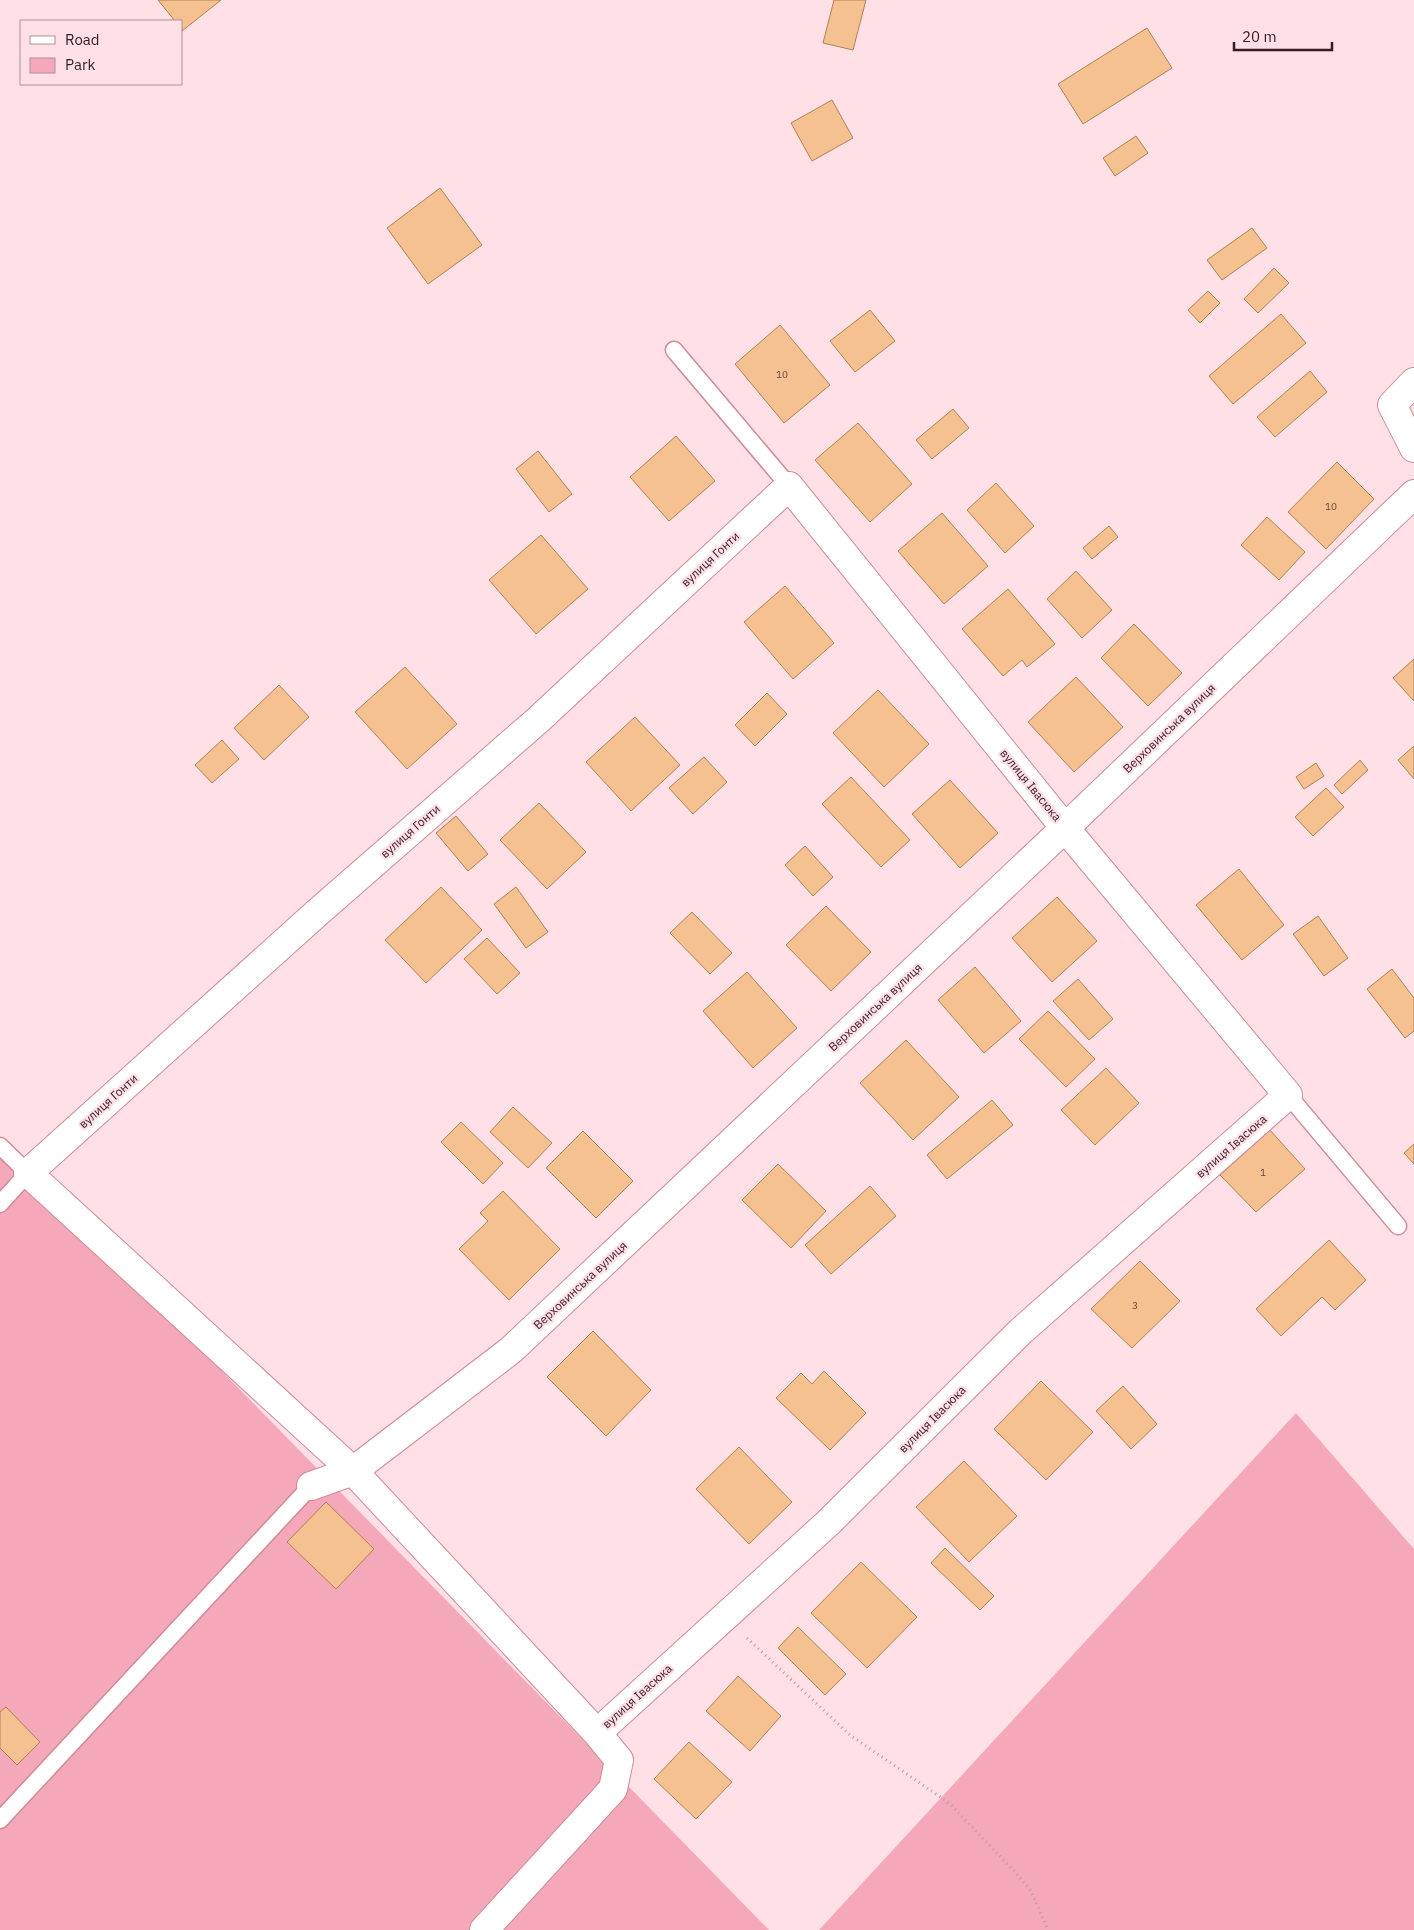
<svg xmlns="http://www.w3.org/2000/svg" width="1414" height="1930" viewBox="0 0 1414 1930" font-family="'IBM Plex Sans',sans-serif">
<rect width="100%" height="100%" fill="#fee0e6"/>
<!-- green -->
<path fill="#f5a8ba" d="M0 1147 28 1173 769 1930H0Z
M1296 1413 1414 1549V1930H819Z"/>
<!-- building -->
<path fill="#f6c191" stroke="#b18051" d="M158 0H221L182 31 181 21H175Z
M834 0H866L853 50 823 43Z
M1147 28 1172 68 1083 124 1058 84Z
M832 100 853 138 812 161 791 123Z
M1136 136 1148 153 1115 176 1103 158Z
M440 188 482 245 428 284 387 228Z
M1252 228 1267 248 1222 280 1207 260Z
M1274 268 1289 283 1258 313 1244 299Z
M1208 291 1220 303 1200 323 1188 310Z
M870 310 895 341 855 372 830 341Z
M1281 314 1306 343 1233 404 1209 376Z
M780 325 830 385 784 423 735 364Z
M1310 371 1327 392 1275 437 1257 417Z
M953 409 969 428 932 459 916 440Z
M858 423 912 484 870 522 815 460Z
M676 436 715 481 669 521 630 477Z
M538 451 572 494 549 512 516 469Z
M1337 462 1374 499 1326 549 1288 512Z
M996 483 1034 526 1005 553 967 510Z
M942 513 988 566 944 604 898 551Z
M1267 517 1305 552 1279 580 1241 545Z
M1109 526 1118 537 1092 559 1083 548Z
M541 535 588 589 536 634 489 580Z
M1076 571 1112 610 1082 638 1047 599Z
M785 586 834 643 793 679 744 622Z
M1008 589 1055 644 1027 667 1022 660 1003 676 962 629Z
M1134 624 1182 673 1148 706 1101 658Z
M1414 659V701L1393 678Z
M405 667 457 724 407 769 355 712Z
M1076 677 1123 727 1074 772 1028 722Z
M279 685 309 717 264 760 234 728Z
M878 690 929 744 884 787 833 733Z
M767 693 787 714 755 746 735 725Z
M635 717 680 765 631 811 586 762Z
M222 740 239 759 212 783 195 765Z
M1414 746V779L1398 760Z
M704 757 727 782 693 814 669 788Z
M1360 760 1368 770 1342 794 1334 785Z
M1316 763 1324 776 1304 789 1296 777Z
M851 777 910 840 881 867 822 804Z
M950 780 998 833 960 868 912 814Z
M1326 788 1344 807 1313 836 1295 817Z
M539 803 586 852 547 889 500 840Z
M456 816 488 854 468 871 436 833Z
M805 846 833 877 813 896 785 865Z
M1239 869 1284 925 1242 960 1196 905Z
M441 887 482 930 426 983 385 940Z
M516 887 548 932 526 948 494 904Z
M1057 897 1097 941 1052 982 1012 938Z
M826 906 871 952 831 991 786 945Z
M692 912 732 953 710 974 670 933Z
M1318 916 1348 958 1324 976 1293 934Z
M487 938 520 973 497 994 464 959Z
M975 967 1021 1021 984 1053 938 1000Z
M1392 969 1414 998V1031L1405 1038 1367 989Z
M747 972 797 1028 753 1068 703 1011Z
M1078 979 1113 1019 1089 1040 1053 1001Z
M1048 1011 1095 1059 1066 1087 1019 1039Z
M906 1040 959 1097 913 1140 860 1083Z
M1106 1068 1139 1103 1095 1145 1061 1110Z
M992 1100 1013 1125 947 1179 927 1155Z
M513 1107 552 1143 528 1168 490 1132Z
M461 1122 503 1163 483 1184 441 1142Z
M1270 1130 1305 1169 1256 1212 1220 1175Z
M583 1131 633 1181 596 1218 546 1168Z
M1414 1144V1164L1404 1153Z
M778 1164 826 1211 791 1248 742 1200Z
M870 1186 896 1216 831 1274 805 1245Z
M503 1191 560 1249 509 1300 459 1249 488 1221 480 1213Z
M1329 1240 1366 1280 1335 1310 1322 1297 1281 1336 1256 1309Z
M1140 1261 1180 1301 1132 1348 1091 1309Z
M593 1331 651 1390 606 1436 547 1377Z
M824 1371 866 1413 830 1450 776 1398 801 1373 812 1384Z
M1041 1381 1093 1432 1046 1480 994 1429Z
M1123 1386 1157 1424 1131 1449 1096 1411Z
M739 1447 792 1502 749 1544 696 1489Z
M964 1461 1017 1516 969 1562 916 1507Z
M326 1502 374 1549 336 1589 287 1542Z
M945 1548 994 1596 980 1610 931 1563Z
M861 1562 917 1617 867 1668 811 1613Z
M798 1627 846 1674 825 1695 778 1648Z
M738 1676 781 1716 750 1751 706 1711Z
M6 1707 40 1742 17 1765 0 1748V1712Z
M689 1742 732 1782 696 1819 654 1779Z"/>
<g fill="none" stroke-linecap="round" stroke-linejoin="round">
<defs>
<path id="lane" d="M674 350 789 486
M1288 1095 1398 1226
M0 1146 28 1173 0 1204
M0 1820 311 1486"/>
<path id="street" d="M1414 382 1392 405 1414 448
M311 1486 353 1471 511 1350 1065 828 1414 494
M484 1930 613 1789 619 1760 597 1733 353 1471 28 1173 318 912 538 720 789 486 1065 828 1288 1095 1020 1332 828 1523 597 1733"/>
</defs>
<!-- lane casing -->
<use href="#lane" stroke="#d08a9b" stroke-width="19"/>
<!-- street casing -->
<use href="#street" stroke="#d08a9b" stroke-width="30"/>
<!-- path -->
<path stroke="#b79ba1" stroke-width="3" stroke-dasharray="1 4" stroke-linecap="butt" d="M747 1638 850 1735 949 1803 1016 1873 1031 1891 1048 1930"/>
<!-- lane -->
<use href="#lane" stroke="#fff" stroke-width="16"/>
<!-- street -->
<use href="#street" stroke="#fff" stroke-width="28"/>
</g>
<g text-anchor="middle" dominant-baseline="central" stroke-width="4.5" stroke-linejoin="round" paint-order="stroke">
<!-- number labels -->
<g font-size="10" fill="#65443d">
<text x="782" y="374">10</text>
<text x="1331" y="506">10</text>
<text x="1263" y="1172">1</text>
<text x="1135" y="1305">3</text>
</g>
<!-- street labels -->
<g font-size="12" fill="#351a21" stroke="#fee0e6">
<text transform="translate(710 559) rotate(-43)">вулиця Гонти</text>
<text transform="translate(1169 728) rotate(-44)">Верховинська вулиця</text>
<text transform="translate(1031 785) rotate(51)">вулиця Івасюка</text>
<text transform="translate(410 831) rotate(-41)">вулиця Гонти</text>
<text transform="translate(875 1007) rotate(-43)">Верховинська вулиця</text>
<text transform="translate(108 1101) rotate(-42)">вулиця Гонти</text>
<text transform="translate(1231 1146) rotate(-41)">вулиця Івасюка</text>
<text transform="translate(580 1285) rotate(-43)">Верховинська вулиця</text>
<text transform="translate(932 1419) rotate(-45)">вулиця Івасюка</text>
<text transform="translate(637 1696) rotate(-42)">вулиця Івасюка</text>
</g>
</g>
<!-- legend -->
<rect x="20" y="20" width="162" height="65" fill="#fee0e6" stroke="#ae9197"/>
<rect x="30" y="36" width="25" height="8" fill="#ffffff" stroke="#ae9197"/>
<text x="65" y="45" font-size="15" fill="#351a21">Road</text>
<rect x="30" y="58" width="25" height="15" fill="#f5a8ba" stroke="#ae9197"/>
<text x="65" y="70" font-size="15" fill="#351a21">Park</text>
<!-- scale -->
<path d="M1234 42v8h98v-8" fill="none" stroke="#351a21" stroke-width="2.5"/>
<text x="1242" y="42" font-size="15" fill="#351a21" stroke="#fee0e6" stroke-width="4" paint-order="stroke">20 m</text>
</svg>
